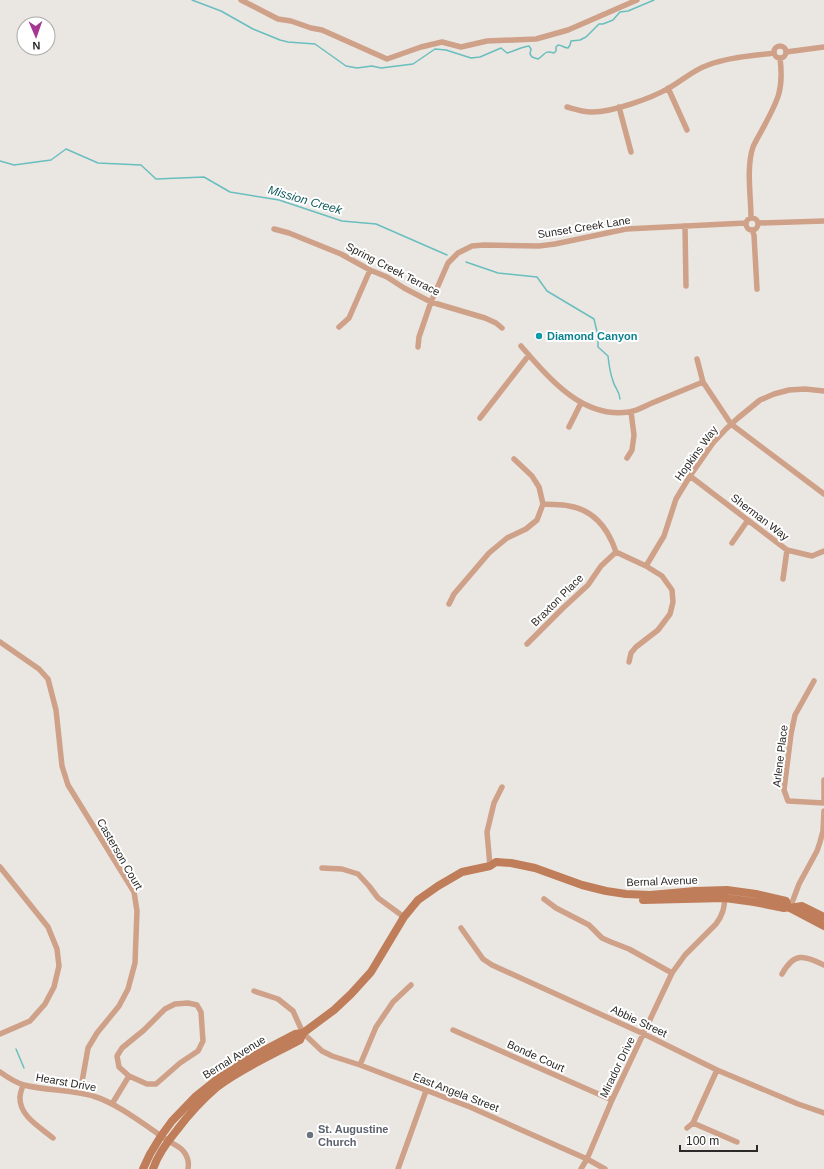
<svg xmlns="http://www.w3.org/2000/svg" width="824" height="1169" viewBox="0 0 824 1169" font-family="Arial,sans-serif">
<rect width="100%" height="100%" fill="#eae7e3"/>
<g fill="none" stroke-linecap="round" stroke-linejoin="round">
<!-- stream -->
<path stroke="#69bebe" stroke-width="1.5" d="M192 0 221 11 253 29 280 40 288 42 315 44 346 66 357 68 372 66 381 68 413 64 435 49 446 50 471 58 480 57 501 48 507 53C515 51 521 47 529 46L531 49 530 54 532 57 538 59C546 54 544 50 554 53L556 51V47L558 45C562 45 564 48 568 48L570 45 571 41 580 40 586 37 599 24H603L613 20 620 12 628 11 654 0
M0 161 14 165 51 160 66 149 98 163 141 165 156 179 204 177 230 192 279 200 342 221 376 224 447 255
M466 262 498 273 537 277 547 291 594 319 598 336V347L608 356C609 365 610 373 613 381 615 389 619 389 620 399
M16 1049 24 1068"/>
<!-- minor -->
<path stroke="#cfa189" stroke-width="5.5" d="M241 0 278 19 291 21 311 28 322 30 387 59 421 47 442 42 461 47 487 41 536 39 568 30 637 0
M774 52a6 6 0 1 1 12 0a6 6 0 1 1-12 0Z
M786 52 824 47
M668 88 687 130
M567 107C574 109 583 112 591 112 610 113 652 98 669 88 682 81 693 70 708 65 729 57 752 56 774 53
M619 107 631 152
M746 224a6 6 0 1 1 12 0a6 6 0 1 1-12 0Z
M751 218C751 196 746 168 753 147 756 140 760 134 763 128 778 100 784 90 780 58
M758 223 824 221
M685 226 686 286
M274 229 289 233 341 254 370 270 387 277 404 288 431 302 485 318 496 323 502 328
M752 230 754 235 757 289
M339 327 349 318 370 270
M521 346C549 378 582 419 629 412 637 411 645 406 652 403 669 396 686 389 703 382
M418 347 419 337 431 302 448 263 458 253 472 246 484 245 539 246 555 244 626 229 746 223
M697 359 703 382 731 424 824 494
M480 418 529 355
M569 427 581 403
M627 458 632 450 634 435 631 412
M514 459 532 476 539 487 543 504C552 505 561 504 569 506 594 510 608 528 616 552L646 566 662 576 672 590 673 602 670 614 658 630 636 647 631 653 629 662
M690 476 787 550 812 556 824 551
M732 543 748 520
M646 566 664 536 676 499 690 476 713 443 726 429 738 418 760 400 774 394 789 390 805 389 824 391
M783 579 787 550
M449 604 454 594 489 553 507 538 526 529 537 520 543 504
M0 642 39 669 48 679 56 710 62 766 68 785 134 892 137 911 135 963 128 989 119 1006 97 1033 88 1048 80 1093
M527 644 563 608 588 585 601 566 616 552
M814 681 795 715 791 734 784 790 788 801 824 803
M824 780V799
M490 866 487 832 494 803 502 787
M0 867 48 927 57 949 59 966 54 987 45 1004 30 1021 0 1034
M322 868 342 869 358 874 369 886 378 898 404 917
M544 899 556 908 589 925 602 938 611 942 629 949 672 973
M790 908 799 884 817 851 820 842 823 831 824 811
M461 928 483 959 492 965 644 1034 717 1070 798 1104 824 1113
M782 974C794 952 804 955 824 965
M254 991 278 999 293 1011 303 1033 322 1051 332 1056 360 1065 470 1107 587 1159 605 1169
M188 1003 197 1005 201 1012 203 1041 198 1051 180 1063 156 1084H147L129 1076 119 1067 117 1056 122 1048 144 1030 165 1009 175 1004Z
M453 1030 612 1100
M360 1065 376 1027 393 1002 411 985
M0 1072C7 1077 16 1083 24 1085 47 1091 71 1089 93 1096 117 1103 146 1126 167 1140 172 1144 180 1146 184 1152 188 1157 189 1163 188 1169
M23 1085C22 1089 20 1093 20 1097 19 1116 40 1127 53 1138
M112 1104 129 1076
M693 1123 737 1142
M687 1128 693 1123 717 1070
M398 1169 426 1091
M581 1169 587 1159 612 1100 672 973 685 955 716 924C723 915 724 908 725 898"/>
<!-- secondary -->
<path stroke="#bf7d59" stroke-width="8" d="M643 900 725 898 754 902 784 908 788 907 824 926
M790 908 802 906 824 917
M143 1169 150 1154 161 1136 172 1121 196 1096 221 1076 249 1058 295 1034 303 1033 334 1010 351 994 371 972 404 917 418 900 438 886 462 872 490 866 496 862 511 863 535 868 582 885 606 891 626 894 650 895 695 891 727 890 756 894 786 901 788 907
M153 1169C158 1154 167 1142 177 1130 189 1114 202 1100 217 1087 242 1068 272 1055 300 1040L303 1033"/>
</g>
<!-- markers -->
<circle fill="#0f9aa8" stroke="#fff" stroke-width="1.5" cx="539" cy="336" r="4"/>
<circle fill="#6b7280" stroke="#fff" stroke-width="1.5" cx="310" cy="1135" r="4"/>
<g text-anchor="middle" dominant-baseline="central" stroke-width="4" stroke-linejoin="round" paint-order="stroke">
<!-- street labels -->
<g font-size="11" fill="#2b2a28" stroke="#fff">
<text transform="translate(584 227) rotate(-9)">Sunset Creek Lane</text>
<text transform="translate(393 269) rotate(27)">Spring Creek Terrace</text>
<text transform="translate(696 453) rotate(-54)">Hopkins Way</text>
<text transform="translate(760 517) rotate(37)">Sherman Way</text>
<text transform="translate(557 600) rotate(-45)">Braxton Place</text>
<text transform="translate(780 756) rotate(-83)">Arlene Place</text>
<text transform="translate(120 854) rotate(60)">Casterson Court</text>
<text transform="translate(662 881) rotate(-2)">Bernal Avenue</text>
<text transform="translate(639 1021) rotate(25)">Abbie Street</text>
<text transform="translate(536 1056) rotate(24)">Bonde Court</text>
<text transform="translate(234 1057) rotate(-32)">Bernal Avenue</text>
<text transform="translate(617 1067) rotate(-64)">Mirador Drive</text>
<text transform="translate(66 1082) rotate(10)">Hearst Drive</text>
<text transform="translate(456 1092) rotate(21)">East Angela Street</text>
</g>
<!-- culture labels -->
<g font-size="11" font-weight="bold" fill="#0d838f" stroke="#fff" text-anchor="start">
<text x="547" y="336">Diamond Canyon</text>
</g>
<!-- worship labels -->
<g font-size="11" font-weight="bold" fill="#5b616d" stroke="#fff" text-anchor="start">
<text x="318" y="1129">St. Augustine<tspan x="318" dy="13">Church</tspan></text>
</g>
<!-- water labels -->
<g font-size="12" font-style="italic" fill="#0c5858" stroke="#fff">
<text transform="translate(305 200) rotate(16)">Mission Creek</text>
</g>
</g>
<!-- north arrow -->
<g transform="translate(36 36) rotate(178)"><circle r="19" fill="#ffffff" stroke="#aaaaa9"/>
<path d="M0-3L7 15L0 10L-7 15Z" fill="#a73692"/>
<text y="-6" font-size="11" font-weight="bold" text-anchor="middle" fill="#2b2a28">N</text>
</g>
<!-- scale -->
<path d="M680 1145v6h77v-6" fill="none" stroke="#2b2a28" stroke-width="2"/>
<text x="686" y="1145" font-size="12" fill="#2b2a28" stroke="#ffffff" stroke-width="3" paint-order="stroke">100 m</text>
</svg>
